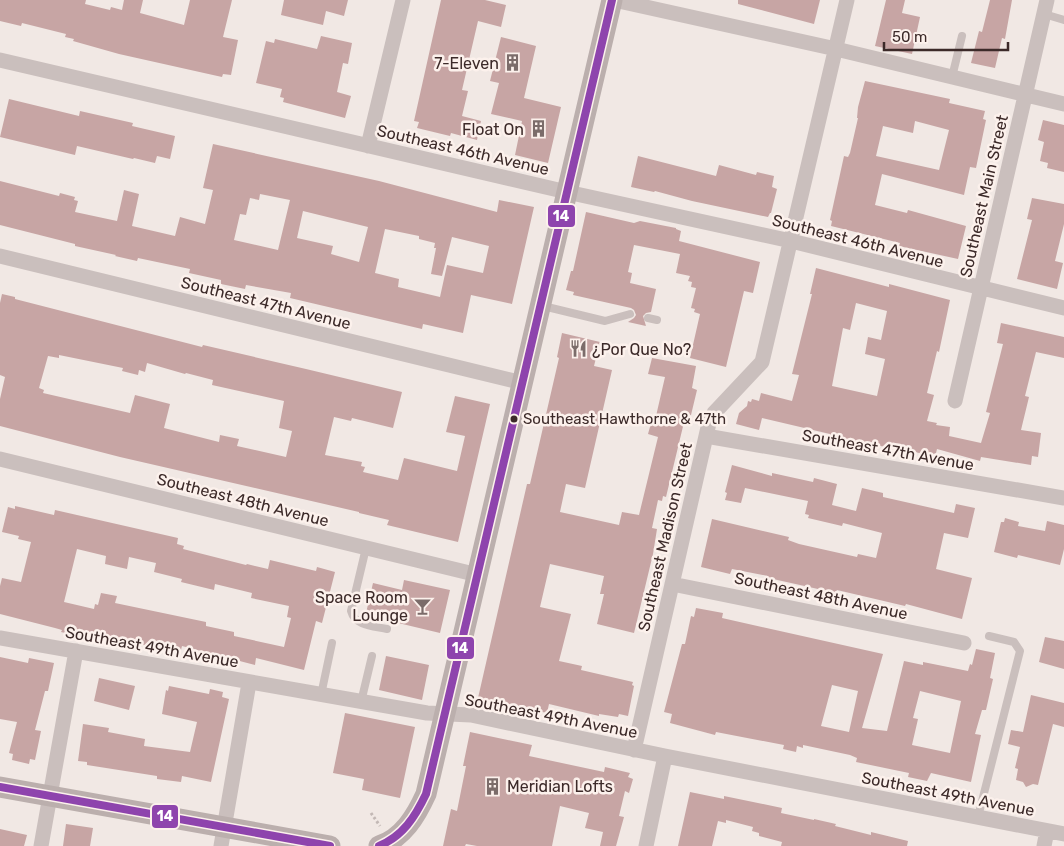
<svg xmlns="http://www.w3.org/2000/svg" width="1064" height="846" viewBox="0 0 1064 846" font-family="Rubik,sans-serif">
<rect width="100%" height="100%" fill="#f1e8e4"/>
<!-- building -->
<path fill="#c7a5a4" fill-rule="evenodd" d="M0 0H86L85 4 110 10 111 7 122 10 124 0H143L140 13 184 25 190 0H232L223 37 238 40 231 75 223 74 222 77 204 73 119 54 73 41 74 39 65 37 66 34 22 23 21 26 0 21Z
M284 0H348L344 16 326 11 323 25 281 15Z
M441 0H485L506 5 501 27 478 21 462 90 468 91 462 116 481 121 477 140 451 133 450 136 417 128 419 122 414 121Z
M738 0H820L814 24 738 4Z
M886 0H905L902 13 920 17 912 54 875 46Z
M990 0H1012L1005 39 1002 38 995 68 971 63 979 31 982 32Z
M321 36 352 43 348 64 343 63 337 92 351 96 345 118 283 102 284 98 280 97 282 89 256 83 266 41 274 43 275 39 317 49Z
M501 37 536 46 524 98 561 107 548 163 515 155 522 121 491 114 499 83 490 81Z
M865 81 950 99 949 103 985 111 983 119 986 120 976 168 970 167 964 195 882 174 875 205 907 213 908 210 966 226 958 259 899 246 900 243 831 226 832 221 830 220 844 156 848 157 850 153 858 118H857L858 107ZM915 121 949 130 939 170 876 156 883 126 913 133Z
M9 99 79 116 80 111 133 123 132 126 175 136 170 159 157 156 155 163 134 158 133 159 77 146 75 155 0 137Z
M1043 120 1064 125V172L1047 168 1048 163 1040 161 1044 142 1038 140Z
M213 144 379 181 497 212 499 200 534 207 512 304 471 295 463 333 423 324 422 329 290 298 291 293 246 285 245 289 221 284V280L189 273 190 269 138 258 137 261 115 256 116 255 75 246V244L0 225V181L59 196 60 193 75 197 74 200 78 201 75 212 117 221 124 190 139 194 132 226 175 236 180 217 205 224 213 190 203 188ZM260 194 290 200 278 250 234 240 240 214 246 215 250 198 259 200ZM303 211 368 227 359 262 331 254 333 246 297 238ZM385 229 419 236V239L435 243 434 248H436L431 274 442 276 452 237 489 246 483 273 447 265 440 297 398 287 399 279 375 273Z
M638 156 716 176 719 165 756 175 757 172 774 176 772 187 777 189 771 213H770L768 217 692 201 655 191 654 192 631 187Z
M1032 198 1064 204V224L1055 261 1063 263 1057 289 1017 279 1032 220 1027 219Z
M586 212 634 223 640 221 676 228V229L681 231 679 241 760 262 753 293 744 291 726 367 690 358 700 314 694 312 695 309 691 308 696 288 691 287 692 282 688 281 690 276 676 273 680 254 634 245 628 272 632 273 630 283 656 289 651 312 646 313 643 316 646 326 628 322 634 318 636 315 634 310 631 308 573 295 574 292 566 290 571 271H573Z
M816 268 889 287V284L950 300 939 352 937 351 927 393 934 395 927 421 937 423 936 425 950 427 949 436 981 443 990 413 986 412 1003 344 997 343 1001 323 1064 337V358L1036 352 1025 396 1029 397 1021 430 1041 433 1038 457 1032 456 1031 465 981 457 980 461 937 449 935 457 895 447V449L871 444 870 447 829 437 830 434 762 418 759 430 736 424 739 413 747 406 748 401 751 402 752 399 759 401 761 393 792 401 799 375 792 374 812 294H810ZM856 303 887 311 881 340 868 337 865 354 885 359 877 396 832 386 843 328 850 330Z
M2 294 15 297V299L202 347 203 345 306 369 402 392 393 428 352 418 351 421 334 417 325 455 362 462 361 466 365 467 363 472 398 480 404 458 457 471 465 436 446 432 455 396 490 404 458 542 387 525 389 520 359 513V512L120 457 0 426V399L5 377 0 375V303ZM59 355 123 368 122 371 138 375 139 370 145 372 147 363 185 374 186 373 213 380 212 385 284 401 279 428 292 431 286 457 237 446 239 439 220 435 219 442 164 428 170 404 135 395 130 413 43 393 44 390 39 388 48 356 59 358Z
M562 333 600 342 594 366 612 370 585 488 566 484 560 512 619 525 622 512 639 515 658 437 648 434 653 416H656L665 377 648 374 652 358 696 366 692 388 697 390 691 415 686 414 666 497 663 496 662 501 658 500 652 528 657 529 653 554 634 633 597 624 604 594H600L604 576 550 564 540 607 571 614 559 661 582 666 581 670 633 682 632 685 634 686 628 716 619 714 618 717 599 714V716L549 704 547 713 478 698 527 484H530L559 358 557 357Z
M732 465 772 476V473L813 482 814 478 837 484 832 505 856 511 862 488 883 493V497L954 513 956 504 975 508 968 538 944 533 936 569 972 578 962 619 906 604 905 606 837 590 836 593 773 579 768 577V576L732 569 730 574 701 567 712 519 789 537 788 540 799 544 857 557 858 554 876 558 882 533 843 523 842 526 808 518 809 515 805 514 808 501 745 488 741 503 725 500 727 493 725 492Z
M15 506 54 515 55 510 178 538 177 544 184 546 183 549 246 565 247 564 268 569 270 560 316 571 317 567 335 572 322 623 316 621 304 670 256 658 255 665 182 646 181 650 161 646 160 649 132 642V644L78 632 77 636 61 632 62 630 55 628 0 614V586L2 578 21 582 31 542 18 539 19 536 2 532 8 507 15 509ZM77 549 106 556 105 564 127 569 129 557 156 563 154 572 182 579 181 582 214 590 215 584 252 593 251 598 289 606 287 617 291 618 284 647 234 636V632L206 626V622L115 603 117 596 101 593 98 605 95 604 94 609 64 602Z
M1005 518 1019 522 1018 526 1045 531 1047 521 1064 525V549L1060 565 1018 555 1017 558 994 552 1001 522H1004Z
M404 580 450 590 440 633 394 622 395 620 366 613 373 583 402 590Z
M696 608 723 613 722 618 883 654 862 728 887 731 904 661 923 665V662L968 671 970 664 972 665 976 649 995 653 990 678 993 679 986 710H982L975 734 981 735 971 782 931 773 927 781 908 777 909 773 856 762 857 758 850 755 803 745V748L797 746 796 752 783 749 784 745 716 732 715 735 670 723 672 714 664 712 682 644H685L691 616 694 617ZM832 685 858 691 849 732 821 726ZM920 691 961 701 950 753 912 745 918 719 913 718Z
M1045 637 1064 641V669L1039 662Z
M386 656 429 665 422 700 379 690Z
M0 657 28 663 29 658 54 663 48 691H45L35 730 41 731 35 760 30 759 29 764 12 760 13 754 9 753 17 722 0 719Z
M99 678 135 686 129 710 94 701Z
M169 686 209 694 210 689 223 692 222 697 229 699 211 782 182 776 181 782 157 779V776L87 765V762L78 761 83 724 109 728 108 732 145 739 144 746 190 752 197 722 162 714 166 690 168 691Z
M1031 695 1064 703V727L1053 724 1038 785 1033 784 1026 787 1023 782 1016 780 1018 769 1015 768 1020 747 1008 744 1011 730 1023 732Z
M345 713 415 727 400 798 362 790 364 779 333 773Z
M470 732 532 745 529 756 604 772 605 767 630 773 628 777 633 779 629 793 625 791 619 816 624 817 616 846H600L603 832 585 828 589 813 560 806 552 846H477L466 844 465 846H443L451 809 457 811 466 766H463Z
M690 792 724 799V796L782 808 781 813 814 820V819L836 824 835 826 871 835V832L908 841 907 846H781L782 842 759 836V833L752 831 753 827 726 820V823L718 821 712 846H678Z
M66 824 93 828 90 846H63Z
M0 829 27 835 24 846H0Z"/>
<g fill="none" stroke-linecap="round" stroke-linejoin="round">
<!-- path -->
<path stroke="#c3b8b5" stroke-width="3" stroke-dasharray="2.5 2.5" stroke-linecap="butt" d="M371 813 380 826"/>
<!-- lane -->
<path stroke="#cabfbd" stroke-width="8" d="M1044 14 1064 20
M952 77 962 36
M543 306 605 321 630 314
M648 318 657 320
M366 548 351 611C355 626 373 626 387 629
M321 695 332 643
M361 702 372 656
M978 817 1020 651 1014 642 989 636"/>
<!-- street -->
<path stroke="#cabfbd" stroke-width="15" d="M614 0 836 49 1064 104
M0 60 567 192 791 241 1064 308
M368 146 403 0
M0 256 523 383
M955 401 1047 0
M706 436 1064 498
M0 459 478 575
M672 584 964 643
M0 638 427 713 471 715 665 756 1064 834
M634 750 709 423 714 413 762 362 847 0
M41 846 76 651
M221 846 249 683
M646 846 665 756
M1044 846 1047 831"/>
<!-- secondary -->
<path stroke="#bbafad" stroke-width="21" d="M0 787 330 846
M379 846C403 838 416 816 426 794L612 0"/>
<defs>
<path id="bus-1" d="M0 787 330 846
M379 846C403 836 415 817 426 794L612 0"/>
</defs>
<!-- bus-1 casing -->
<use href="#bus-1" stroke="#fcf1ec" stroke-width="11"/>
<!-- bus-1 -->
<use href="#bus-1" stroke="#8e44ad" stroke-width="8"/>
</g>
<!-- icons -->
<defs>
<symbol id="building-bare" viewBox="-9 -9 18 18"><path d="M-4-6H4V6H1V3H-1V6H-4ZM-2.5-4.3h1.7v1.8h-1.7ZM.8-4.3h1.7v1.8H.8ZM-2.5-1h1.7V.8h-1.7ZM.8-1h1.7V.8H.8Z" fill="#7b6c6a" stroke="#fcf1ec" stroke-width="2.5" paint-order="stroke"/></symbol>
<symbol id="restaurant-bare" viewBox="-9 -9 18 18"><path d="M-5-6h1v4h1v-4h1v4h1v-4h1v5L-1.5 .5V6h-2V.5L-5-1ZM5-6V6H3V1.5H1.5Q1.5-4 5-6Z" fill="#7b6c6a" stroke="#fcf1ec" stroke-width="2.5" paint-order="stroke"/></symbol>
<symbol id="bar-bare" viewBox="-9 -9 18 18"><path d="M-6-5H6L.8 .8V4.5H3.5V6h-7V4.5H-.8V.8Z" fill="#7b6c6a" stroke="#fcf1ec" stroke-width="2.5" paint-order="stroke"/></symbol>
</defs>
<g fill-rule="evenodd">
<use href="#building-bare" x="500" y="50" width="25" height="25"/>
<use href="#building-bare" x="526" y="116" width="25" height="25"/>
<use href="#restaurant-bare" x="566" y="336" width="25" height="25"/>
<use href="#bar-bare" x="410" y="594" width="25" height="25"/>
<use href="#building-bare" x="480" y="774" width="25" height="25"/>
</g>
<!-- markers -->
<circle fill="#3c2a29" stroke="#fcf1ec" stroke-width="2" cx="514" cy="419" r="4.5"/>
<g text-anchor="middle" dominant-baseline="central" stroke-width="5" stroke-linejoin="round" paint-order="stroke">
<!-- bus labels -->
<g font-size="15" fill="#3c2a29" stroke="#fcf1ec" text-anchor="start">
<text x="523" y="419">Southeast Hawthorne &amp; 47th</text>
</g>
<!-- poi labels -->
<g font-size="16" fill="#3c2a29" stroke="#fcf1ec" text-anchor="end">
<text x="499" y="63">7-Eleven</text>
<text x="524" y="129">Float On</text>
<text x="592" y="349" text-anchor="start">¿Por Que No?</text>
<text x="408" y="597">Space Room<tspan x="408" dy="18">Lounge</tspan></text>
<text x="507" y="786" text-anchor="start">Meridian Lofts</text>
</g>
<!-- street labels -->
<g font-size="16" fill="#3c2a29" stroke="#fcf1ec">
<text transform="translate(463 150) rotate(13)">Southeast 46th Avenue</text>
<text transform="translate(984 196) rotate(-77)">Southeast Main Street</text>
<text transform="translate(858 241) rotate(14)">Southeast 46th Avenue</text>
<text transform="translate(266 303) rotate(14)">Southeast 47th Avenue</text>
<text transform="translate(888 450) rotate(10)">Southeast 47th Avenue</text>
<text transform="translate(243 500) rotate(14)">Southeast 48th Avenue</text>
<text transform="translate(665 537) rotate(-77)">Southeast Madison Street</text>
<text transform="translate(821 596) rotate(12)">Southeast 48th Avenue</text>
<text transform="translate(152 647) rotate(10)">Southeast 49th Avenue</text>
<text transform="translate(551 716) rotate(11)">Southeast 49th Avenue</text>
<text transform="translate(948 794) rotate(11)">Southeast 49th Avenue</text>
</g>
</g>
<g stroke="#fcf1ec" stroke-width="2">
<rect x="547" y="204" width="29" height="24" rx="5" fill="#8e44ad"/>
<rect x="446" y="636" width="29" height="24" rx="5" fill="#8e44ad"/>
<rect x="151" y="804" width="28" height="25" rx="5" fill="#8e44ad"/>
</g>
<g font-size="14" text-anchor="middle" font-weight="bold" fill="#fff">
<text x="561" y="221">14</text>
<text x="460" y="653">14</text>
<text x="165" y="821">14</text>
</g>
<!-- scale -->
<path d="M884 42v8h124v-8" fill="none" stroke="#3c2a29" stroke-width="2.5"/>
<text x="892" y="42" font-size="15" fill="#3c2a29" stroke="#fcf1ec" stroke-width="4" paint-order="stroke">50 m</text>
</svg>
